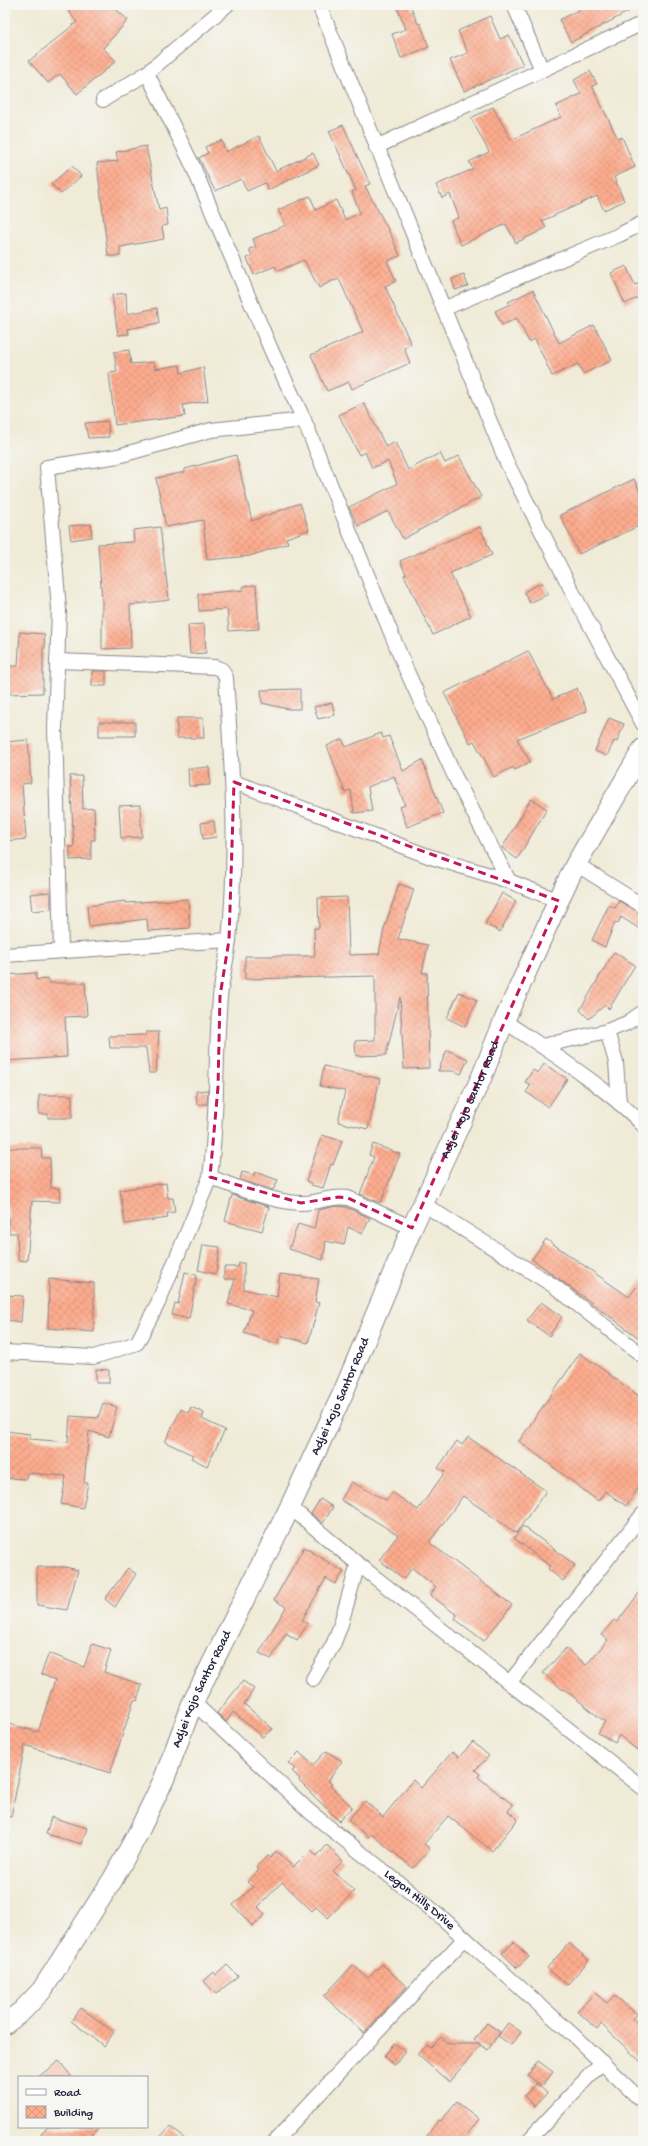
<svg xmlns="http://www.w3.org/2000/svg" width="648" height="2146" viewBox="0 0 648 2146" font-family="'Gochi Hand',sans-serif">
<defs>
<pattern id="building-cross-hatch" width="8" height="8" patternUnits="userSpaceOnUse"><rect width="8" height="8" fill="#fdac8e"/><path d="M0 0l8 8M0 8l8-8" fill="none" stroke="#d9947b"/></pattern>
</defs>
<rect width="100%" height="100%" fill="#f6f6f2"/>
<filter id="ink" filterUnits="userSpaceOnUse"><feTurbulence type="fractalNoise" baseFrequency=".025" numOctaves="2"/><feDisplacementMap in="SourceGraphic" scale="8" xChannelSelector="R" yChannelSelector="G"/><feConvolveMatrix kernelMatrix="1 2 1 2 8 2 1 2 1" color-interpolation-filters="sRGB"/></filter>
<filter id="wash" filterUnits="userSpaceOnUse"><feTurbulence type="fractalNoise" baseFrequency=".012" numOctaves="4" result="noise"/><feDisplacementMap in="SourceGraphic" scale="16" xChannelSelector="R" yChannelSelector="G"/><feGaussianBlur stdDeviation="0.9" result="paint"/><feColorMatrix in="noise" values="0 0 0 0 0 0 0 0 0 0 0 0 0 0 0 0 0 1.4 0 .05"/><feComposite in="paint" operator="in"/></filter>
<g filter="url(#wash)">
<rect width="100%" height="100%" fill="#f0ebd7"/>
<g id="blocks">
<!-- building -->
<path fill="url(#building-cross-hatch)" d="M64 5H111L128 20 103 48 116 61 77 94 60 74 48 83 29 61 77 22Z
M396 5H410L418 24 420 23 429 47 401 58 392 34 406 29Z
M588 5H641L571 42 559 20Z
M490 16 500 39 509 35 523 65 464 91 450 60 468 53 458 31Z
M590 71 597 84 592 86 618 139 622 137 635 167 614 177 624 201 604 210 597 196 542 221 546 228 516 243 506 224 461 245 451 221 459 217 450 194 442 198 436 185 473 169 469 162 489 152 471 118 493 107 511 140 561 117 556 106 581 94 574 80Z
M343 125 370 184 365 186 391 235 400 256 387 261 396 281 385 286 411 344 404 348 410 363 352 389 349 382 327 391 311 355 363 332 339 279 334 281V280L319 288 304 260 278 271 275 266 254 275 247 258 252 256 249 249 256 247 253 239 286 225 278 210 310 196 316 210 336 200 345 220 360 213 352 192 356 190 329 131Z
M259 136 276 171 313 153 319 165 268 190 265 183 247 191 241 179 215 191 199 158 208 153 205 147 221 140 226 152Z
M146 146 159 210 166 208 168 225 162 226 164 239 120 247V256H108L97 163 118 161 116 152Z
M72 166 81 176 61 194 51 184Z
M626 266 635 285 643 282V295L625 304 611 273Z
M464 275 468 286 455 290 452 279Z
M533 290 559 343 594 325 612 360 583 374 578 364 552 376 535 339 529 342 517 318 502 325 495 311 510 304 508 302Z
M126 293 127 314 157 308 159 323 128 329 129 334 118 335 112 295Z
M129 350 131 364 154 362 155 369 180 365 181 373 203 367 208 401 183 405 185 416 115 425 109 373 117 372 114 352Z
M364 403 386 447 395 442 408 470 440 453 445 463 459 456 481 497 403 539 388 511 358 526 349 507 397 484 388 461 372 468 365 452 359 455 339 415Z
M108 421 109 437 88 438 85 423Z
M236 455 252 521 300 503 309 530 286 538 288 543 250 556 207 560 203 520 166 527 156 478 185 472V469Z
M634 479 643 498V524L579 554 560 515Z
M91 524 92 537 71 540 69 526Z
M160 527 169 600 130 605 131 648 102 649V601L98 544 134 542 133 530Z
M480 527 492 555 450 573 471 616 433 635 404 575 406 574 400 561Z
M542 582 548 594 530 603 524 592Z
M256 585 259 629 229 631 227 609 199 611 198 594 244 590 243 586Z
M204 624 206 653 190 654 188 625Z
M20 632 44 634 45 648H43V693L5 694V666H18Z
M528 651 553 699 577 688 587 711 517 739 530 762 515 770 513 767 494 777 474 741 470 743 444 693Z
M92 671H106V686H92Z
M300 689V709H288L262 703 261 690Z
M332 703 335 715 318 719 314 707Z
M177 718H203L204 738H177Z
M609 718 624 724 617 742 614 741 607 756 595 751Z
M99 722H135V736H99Z
M381 733 383 738 389 736 403 771 422 760 443 813 407 827 400 807 405 805 394 776 368 787 372 811 354 813 351 790 345 792 327 746 342 739 346 747Z
M28 740 31 783 22 784 26 839 5 841V742Z
M209 767 210 785 189 786 188 769Z
M70 776H82L83 809 94 808 95 840H91V859L70 860V847H74Z
M531 799 547 809 517 859 502 848Z
M140 805 142 837 121 838 119 806Z
M214 821 216 837 203 839 201 823Z
M399 884 414 889 398 939 428 945 422 973H427L429 1068 404 1069 400 997 386 1055 356 1056 355 1041 375 1040V976L245 979V956H315L314 928H319L318 898 347 897 349 955 379 954 384 929Z
M51 892V909L32 911 30 894Z
M502 893 516 901 500 932 485 924Z
M188 899 190 928 148 931 147 919 89 926 87 906 125 901V903Z
M619 901 643 914V931L621 917 618 923 615 922 605 947 592 940 609 905 615 908Z
M614 952 635 965 609 1009 605 1005 589 1019 580 1010Z
M36 973V980L49 979V983H85L87 1016 65 1017 67 1057 5 1061V975Z
M459 992 477 1000 465 1027 447 1018Z
M146 1032H159L156 1073H149L146 1048H110L109 1036 146 1035Z
M447 1050 468 1059 461 1074 454 1071H438Z
M544 1064 567 1079 548 1107 526 1092 531 1085 525 1082 533 1070 538 1073Z
M324 1066 380 1079 368 1129 338 1122 345 1091 320 1086Z
M208 1090 207 1104H197L196 1091Z
M39 1095H72V1118H48V1114H39Z
M322 1135 342 1141 333 1165 331 1164 323 1188 311 1185V1183L306 1181Z
M373 1144 400 1154 381 1202H378L360 1194 374 1157 369 1155Z
M7 1148H41L42 1158H50L51 1188H59L60 1202 32 1201 27 1261 18 1260 17 1233H9L8 1207H5V1183H8Z
M242 1172 254 1175 255 1172 278 1180 273 1190 240 1180Z
M166 1183 168 1198H173L175 1212 167 1213 168 1218 125 1224 120 1190Z
M232 1195 269 1207 262 1231 225 1221Z
M336 1206 346 1207 370 1218 362 1234 348 1227 344 1245 326 1241 323 1260 289 1249 298 1224 314 1229 318 1210Z
M546 1239 629 1297 643 1278V1341L532 1259Z
M203 1245 220 1247 216 1274 198 1270Z
M239 1263H244V1289L277 1297 280 1274 319 1279 315 1302 319 1303 308 1343 280 1335 277 1344 244 1333 252 1310 228 1304 235 1279H224V1267H238Z
M185 1272 197 1275 189 1319 172 1315 175 1303 178 1304Z
M49 1279 94 1283V1332L48 1328Z
M5 1295 23 1296 21 1322 5 1320Z
M541 1302 562 1317 549 1336 527 1320Z
M580 1353 643 1399V1482L626 1506 605 1491 598 1501 519 1441Z
M96 1369 109 1370V1383H96Z
M103 1403 117 1407 109 1437 89 1431 84 1483H88L83 1508 61 1504 66 1476 27 1473 26 1479 5 1478V1431L30 1434V1439L68 1442 70 1416 98 1418Z
M191 1407 204 1413 202 1419 225 1430 207 1466 191 1458 193 1455 165 1442 181 1409 188 1413Z
M468 1437 546 1491 516 1533 463 1496 430 1541V1543L512 1605 484 1641 455 1619 457 1615 430 1595 436 1587 412 1568 404 1579 379 1560 398 1535 341 1500 351 1482 386 1500 392 1492 418 1510 445 1472 438 1468 457 1441 462 1445Z
M320 1499 333 1507 323 1523 311 1514Z
M523 1526 575 1565 563 1581 548 1569 550 1566 514 1538Z
M304 1547 344 1572 335 1584 326 1578 302 1620 308 1624 297 1640 286 1633 271 1659 259 1653 286 1607 274 1600Z
M37 1567H65L78 1570 67 1610 37 1605Z
M128 1568 136 1574 115 1607 105 1599Z
M643 1588V1755L619 1735 615 1743 598 1733 605 1722 564 1689 563 1690 543 1673 566 1648 586 1665 608 1640 601 1635 614 1620 617 1622Z
M92 1644 111 1650 104 1672 142 1685 137 1701 134 1700 110 1773 25 1745 11 1817 5 1816V1723L38 1732 55 1680 41 1674 49 1653 84 1667Z
M243 1681 254 1689 244 1704 273 1729 262 1737 233 1712 226 1722 217 1713Z
M473 1742 489 1756 475 1770 480 1774 478 1777 513 1805 508 1811 518 1819 492 1851 448 1816 424 1844 430 1849 413 1868 371 1834 368 1837 348 1820 365 1801 383 1817 413 1780 421 1788 452 1752 459 1757Z
M326 1751 342 1761 328 1781 332 1784 330 1786 352 1807 339 1821 299 1781 300 1779 292 1771 295 1769 288 1763 299 1752 313 1765Z
M51 1817 87 1828 82 1844 46 1834Z
M327 1845 343 1861 333 1871 354 1891 328 1918 316 1907 312 1911 282 1882 258 1907 265 1915 252 1926 233 1905 253 1887 247 1882 259 1870 256 1867 267 1856 270 1858 276 1851 293 1867 310 1850 317 1857Z
M514 1942 529 1957 517 1968 502 1953Z
M569 1943 589 1960 567 1985 547 1968Z
M382 1964 407 1987 364 2033 324 1996 353 1965 368 1978Z
M227 1965 238 1976 216 1994 204 1981 214 1972 216 1975Z
M595 1993 607 2003 614 1995 637 2014 633 2019 643 2028V2064L601 2024 597 2029 577 2011Z
M81 2008 114 2032 104 2046 71 2021Z
M487 2023 500 2032 488 2050 481 2045 449 2082 418 2055 427 2045 431 2048 441 2037 449 2044H480L474 2040Z
M508 2023 521 2032 511 2045 498 2036Z
M394 2043 405 2051 395 2065 384 2057Z
M59 2061 72 2077H38Z
M538 2061 553 2072 542 2086 528 2075Z
M536 2083 547 2093 535 2106 524 2096Z
M457 2102 479 2119 466 2136 461 2141H423L439 2120 441 2121Z
M170 2126 187 2141H157Z
M48 2127H100L86 2141H34Z"/>
</g>
</g>
<g filter="url(#ink)">
<use href="#blocks" fill-opacity="0" stroke="#898689" stroke-width="1"/>
<g fill="none" stroke-linecap="round" stroke-linejoin="round">
<defs>
<g id="street">
<path d="M319 5 507 463 573 593 643 724"/>
<path d="M514 5 542 70"/>
<path d="M147 73 191 162 272 352 304 420 405 667 455 777 509 881"/>
<path d="M103 100 147 73 227 5"/>
<path d="M376 147 643 23"/>
<path d="M443 309 619 235 643 223"/>
<path d="M57 661 215 667 222 670 226 678C232 765 238 853 229 940 227 959 222 978 220 997 215 1057 218 1117 210 1177 235 1187 273 1202 299 1203 316 1204 331 1195 348 1198L412 1228"/>
<path d="M234 782 428 856 509 881 559 901"/>
<path d="M576 864 643 906"/>
<path d="M61 950 55 728 59 609 47 467 118 456 211 430 304 420"/>
<path d="M5 955 229 940"/>
<path d="M504 1021C549 1051 606 1087 643 1125"/>
<path d="M542 1046 607 1031"/>
<path d="M619 1103 616 1062 607 1031 627 1023 643 1012"/>
<path d="M423 1204 554 1286 643 1356"/>
<path d="M5 1352 94 1357 137 1343 158 1303 210 1177"/>
<path d="M290 1507 358 1564 643 1788"/>
<path d="M313 1679 333 1645 340 1627 358 1564"/>
<path d="M510 1682 643 1514"/>
<path id="s1" d="M193 1702 310 1812 440 1916 573 2035 643 2102"/>
<path d="M275 2141 465 1938"/>
<path d="M528 2141 602 2062"/>
</g>
<g id="secondary">
<path id="s2" d="M5 2024 22 2011 42 1990 113 1879 137 1835 164 1779 193 1702 290 1507 343 1393 412 1228 482 1076 504 1021 566 884 576 864 643 749"/>
</g>
</defs>
<!-- street casing -->
<use href="#street" stroke="#898689" stroke-width="16"/>
<!-- secondary casing -->
<use href="#secondary" stroke="#898689" stroke-width="22"/>
<!-- street -->
<use href="#street" stroke="#fff" stroke-width="14"/>
<!-- secondary -->
<use href="#secondary" stroke="#fff" stroke-width="20"/>
</g>
</g>
<!-- marked area -->
<path fill="none" stroke="#c2185b" stroke-width="3" stroke-dasharray="8 5" stroke-linejoin="round" d="M234 782 559 901 412 1228 348 1198 339 1197 301 1203 210 1177 218 1087 220 996 229 940Z"/>
<g text-anchor="middle" dominant-baseline="central" stroke-width="3" stroke-linejoin="round" paint-order="stroke">
<!-- street labels -->
<g font-size="13" fill="#22223b" stroke="#f6f6f2">
<text stroke="none"><textPath href="#s2" startOffset="1040">Adjei Kojo Santor Road</textPath></text>
<text stroke="none"><textPath href="#s2" startOffset="716">Adjei Kojo Santor Road</textPath></text>
<text stroke="none"><textPath href="#s2" startOffset="392">Adjei Kojo Santor Road</textPath></text>
<text stroke="none"><textPath href="#s1" startOffset="301">Legon Hills Drive</textPath></text>
</g>
</g>
<!-- margin -->
<rect width="648" height="2146" fill="none" stroke="#f6f6f2" stroke-width="20"/>
<!-- legend -->
<rect x="18" y="2076" width="130" height="52" fill="#f6f6f2" stroke="#a1a1a9"/>
<rect x="26" y="2089" width="20" height="6" fill="#ffffff" stroke="#a1a1a9"/>
<text x="54" y="2096" font-size="12" fill="#22223b">Road</text>
<rect x="26" y="2106" width="20" height="12" fill="url(#building-cross-hatch)" stroke="#a1a1a9"/>
<text x="54" y="2116" font-size="12" fill="#22223b">Building</text>
</svg>
